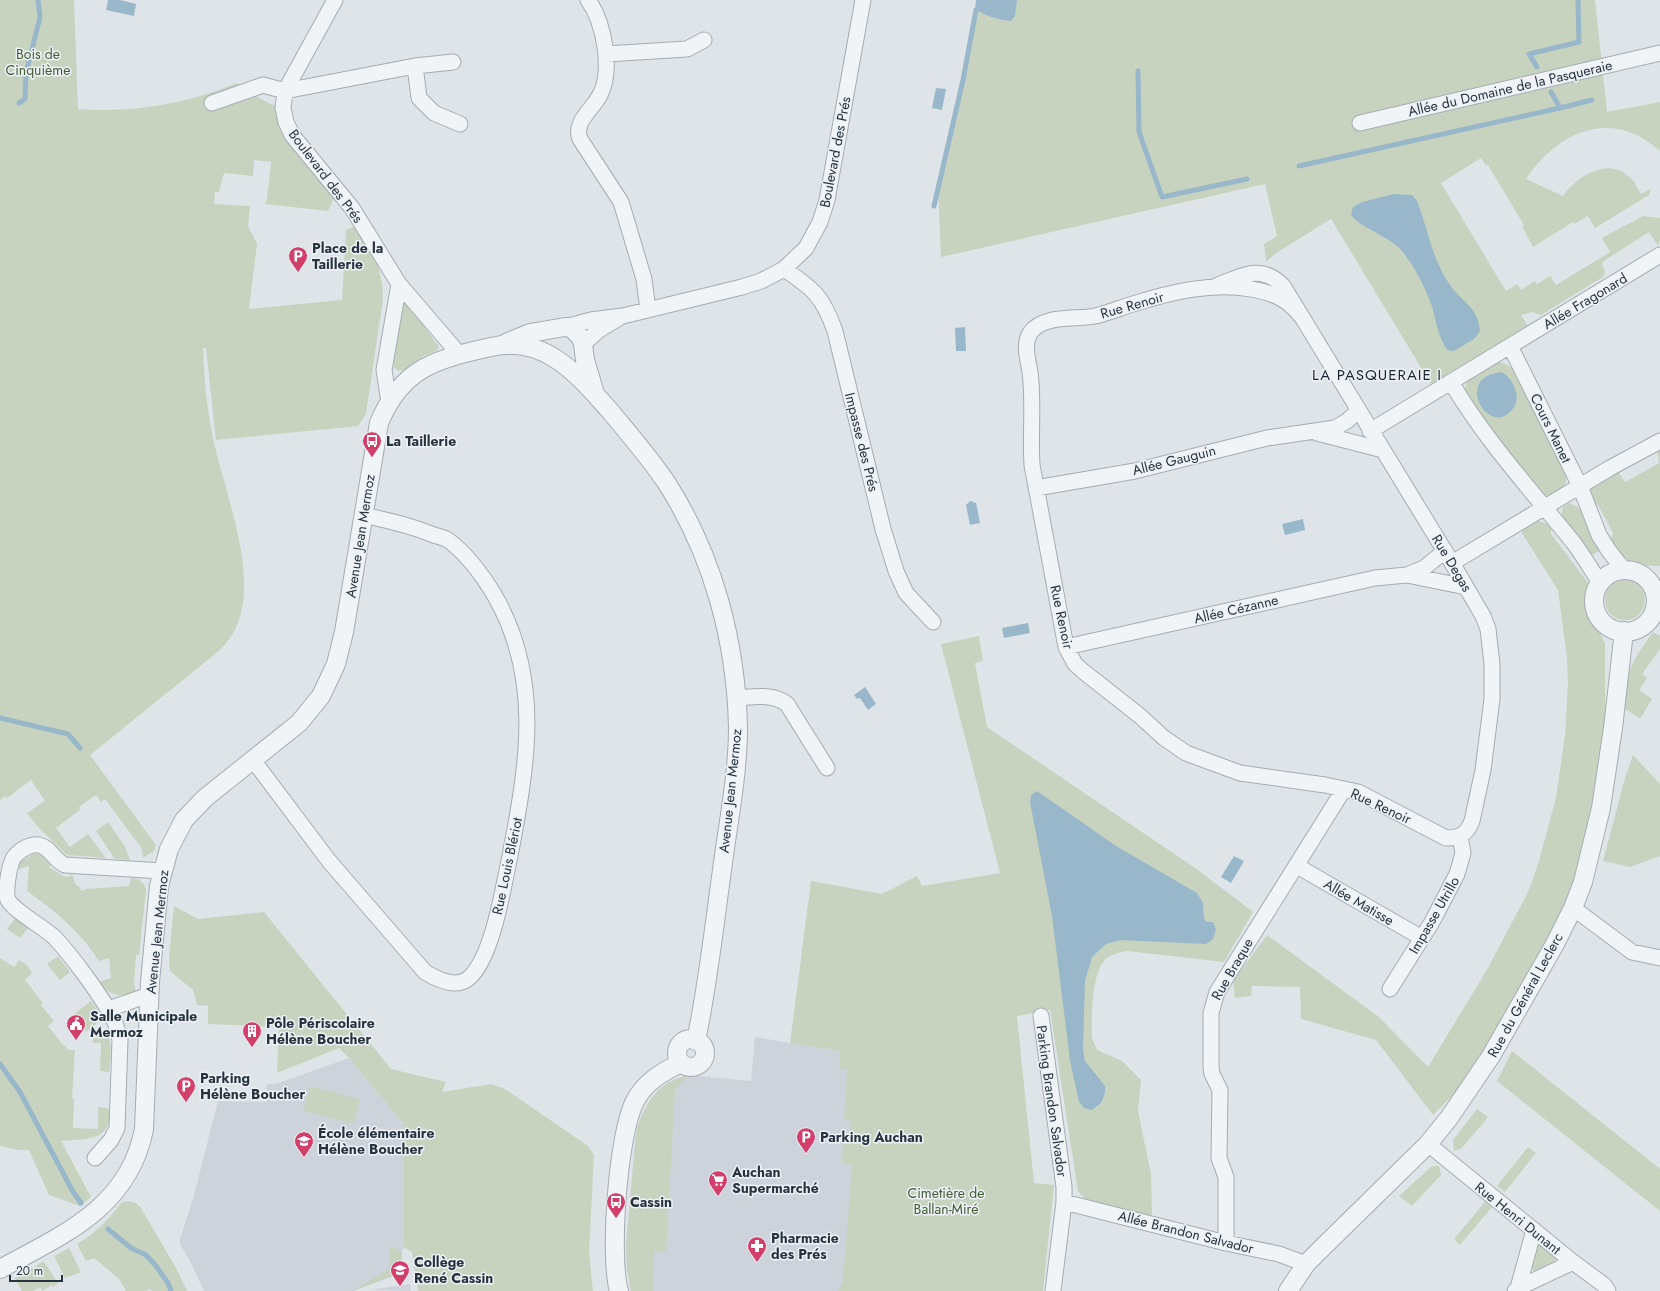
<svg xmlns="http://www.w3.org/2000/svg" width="1660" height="1291" viewBox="0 0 1660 1291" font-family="Jost,sans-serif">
<rect width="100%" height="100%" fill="#dfe4e8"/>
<!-- built -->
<path fill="#ccd3db" d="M755 1037 852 1053 853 1291H631L627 1269 626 1245 635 1140 642 1115 659 1089 672 1080 688 1075 751 1081Z
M349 1058 404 1125V1247L402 1251 401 1273 352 1291H204L191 1263 179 1242 193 1199 218 1101 266 1102 267 1084H276Z
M410 1284 411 1291 369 1290Z"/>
<!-- green -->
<path fill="#c7d3bf" d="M0 0H74L78 109C133 113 187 104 237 83L261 99 279 108 335 196 328 211 265 204 267 200 271 162 254 160 253 176 224 173 219 192H215L214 204 250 206 248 226 257 244 249 309 342 300 346 230 356 226C373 253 382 266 383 299L366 414 358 426 216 440 206 348H203C204 378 207 409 213 438 224 491 259 573 237 625 233 635 227 642 220 650L90 755 156 845 154 851 143 858 142 849 105 799 101 802 96 795 79 807 80 810 56 828 70 847 88 834 106 858 67 855 38 827 27 813 45 801 31 780 7 798 5 796 0 800Z
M980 0H1595L1607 112 1660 102V151C1612 108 1559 130 1526 179L1563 196C1577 177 1606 157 1628 176 1634 180 1637 187 1641 194L1651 189 1649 195 1595 228 1588 216 1574 224 1573 222 1533 247 1522 226 1524 225 1488 165 1486 166 1481 158 1441 183 1506 291 1517 284 1521 290 1535 281 1537 284 1550 276 1556 285 1610 252 1602 238 1643 216 1660 218V240L1658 246 1649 232 1604 261 1602 264 1605 272 1603 277 1541 315 1532 312 1521 315 1528 326 1431 384 1331 219 1276 253 1266 262 1264 244 1277 236 1265 184 941 257 938 186Z
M403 300H405L439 347C436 353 428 353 422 357 415 361 407 371 398 371L394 367V361Z
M1495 362C1506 362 1510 366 1517 373L1563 467C1565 472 1567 476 1566 481 1565 492 1549 497 1539 495L1464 393 1467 380Z
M1660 448V566C1631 566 1628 563 1610 541L1613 533 1598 505 1589 501V491L1592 487 1617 470 1625 482 1659 463 1657 449Z
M1569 503 1582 509 1601 550 1590 556 1561 519 1563 507Z
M1535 520 1551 525V534L1589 584C1577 606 1598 624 1605 644V730L1597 788 1580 872 1545 944 1484 1054 1464 1084 1433 1115 1376 1040 1301 1019 1300 987 1252 986 1251 996 1235 998 1233 981 1267 935 1379 1017 1428 1067 1488 968 1529 890 1538 864 1556 798 1565 735 1568 683 1567 658 1558 590 1522 533 1525 526Z
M1605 600a20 20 0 1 1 40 0a20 20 0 1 1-40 0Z
M1653 632 1660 636V649L1642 674 1647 678 1639 690 1652 699 1640 719 1624 708C1625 698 1625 686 1628 676 1632 660 1644 645 1653 632Z
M979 636 983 661 975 663 987 727 1198 870 1253 912 1224 962 1127 951C1120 952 1112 954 1106 959 1092 970 1091 1018 1092 1036 1092 1041 1096 1046 1097 1050L1122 1061 1141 1080 1138 1111 1151 1174 1152 1216 1087 1201 1078 1191 1050 1010 1017 1016 1034 1183 1054 1185 1043 1291H838L843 1280 852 1165 842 1164 843 1144 851 1143 850 1119H844L847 1070H840V1051L790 1043 811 881 882 894 917 876 922 886 1000 873 941 644Z
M1633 755 1660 784V856L1630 867 1603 861 1625 778Z
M108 822 124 845 130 860 115 859 96 831Z
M34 853H41L53 864 49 867 63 876 69 877 72 874 76 885 80 887 81 891 86 889 129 886 131 878C139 879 144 881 146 890L139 955H136L134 983 136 993C119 997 109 996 98 982L111 978 109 958 99 961C81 932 55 911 27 891L29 866 16 870 20 862Z
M174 906 198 919 264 912 391 1069 446 1082 442 1092 491 1084 505 1089 588 1146 594 1155 589 1254 593 1291H418L412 1252 404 1247V1125L349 1058 339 1048 277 1073 279 1027 208 1024V1006L197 1005 193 990 170 971 169 958Z
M15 919 28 928 20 938 7 929Z
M58 956 70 972 60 980 47 964Z
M0 958 14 967 19 960 27 965 32 973 25 980 43 1003 41 1005 54 1021 48 1026 63 1045H64L69 1050H75L72 1099H74L73 1128 98 1129V1107L107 1108 111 1112C108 1143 86 1138 61 1141L91 1197 80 1206 49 1195 29 1150H18L0 1146Z
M91 1001 103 1018 86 1032 79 1022 75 1025 69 1018Z
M107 1028 111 1048 109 1072 100 1071 101 1043H93V1039Z
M1512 1051 1660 1169V1211L1497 1081Z
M688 1075 675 1090 666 1251 654 1252 653 1291H631L627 1269 626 1245 637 1127C648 1098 658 1084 688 1075Z
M310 1086 360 1099 353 1124 303 1111Z
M1477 1109 1488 1117 1462 1148 1454 1151 1453 1140Z
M1528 1147 1536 1153 1505 1192 1497 1186Z
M1435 1166H1439L1441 1175 1412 1206 1399 1196 1431 1167Z
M128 1201 136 1203 141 1208 176 1268 187 1291H152L150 1289 146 1291H126L119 1279 94 1258 86 1261 77 1244C96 1233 109 1219 122 1202Z
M1485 1202 1492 1207 1460 1245 1454 1239Z
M1538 1243 1557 1257V1260L1534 1271 1531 1267Z
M389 1247 402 1251 401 1273 353 1291H352L389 1269Z
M69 1248 81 1272 65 1278 54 1256Z
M44 1261 58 1284 53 1287 52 1285 42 1291 40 1287 33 1291H22L15 1278Z"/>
<!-- water -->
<path fill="#98b7ca" d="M108 0H120L136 4 134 16 106 10Z
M976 0H1017L1015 16 1011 21C999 20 985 16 975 9Z
M936 88 946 89 942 110 932 108Z
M1394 194 1412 195 1417 201C1429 231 1432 262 1453 289 1466 305 1478 308 1480 331L1474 339 1454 351 1447 350C1437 335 1436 317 1430 301 1423 283 1414 266 1402 251 1390 236 1357 227 1351 214L1353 207 1362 202Z
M965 327 966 351H956L955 328Z
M1502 372C1517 382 1524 404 1506 415 1503 417 1499 418 1495 417 1479 413 1470 389 1484 378 1489 374 1496 373 1502 372Z
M970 501 976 503 980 523 970 525 966 505Z
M1303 519 1305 530 1285 535 1282 524Z
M1028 623 1030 633 1004 638 1002 628Z
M865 687 876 704 868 710 860 698 857 699 854 695Z
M1037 791 1116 846 1197 893 1203 903 1204 919 1207 922H1213L1216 929 1213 939 1206 944 1120 940 1106 944 1092 957 1085 981 1083 1050 1085 1061 1105 1086V1093L1101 1103 1092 1110 1084 1108 1079 1102 1070 1060 1052 916 1030 802 1031 795Z
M1234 856 1244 861 1231 883 1221 877Z"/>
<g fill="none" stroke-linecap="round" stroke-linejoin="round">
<!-- stream -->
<path stroke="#98b7ca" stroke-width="5" d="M1537 67 1529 54 1579 42 1578 0
M1138 71 1139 132 1162 197 1247 179
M19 103 25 99 26 73 40 17 38 0
M1560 108 1592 100
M1299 166 1560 108 1551 92
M934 206 963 80 976 10
M0 718 68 734 80 748
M0 1064 20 1092 72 1190 81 1203
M108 1229 131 1248 146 1255 156 1266 168 1283 171 1291"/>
<defs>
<path id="minor" d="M335 0 285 91 283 108 286 122 292 135 352 208 399 284 459 354
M588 0C604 22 613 70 600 95 593 109 573 122 580 139L621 202 644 279 648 310
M606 54 687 49 704 40
M415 66 419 98 434 113 460 124
M212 103 263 85 285 91 415 66 453 62
M1360 123 1660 53
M784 269C814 289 823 297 835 331L883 529 896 571 906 593 933 622
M1216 286C1241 276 1261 263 1283 286L1452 563 1483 616 1488 629 1492 664V699L1483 770 1472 821C1467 834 1460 838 1446 838L1358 792 1325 785 1240 773 1186 753 1164 738 1140 716 1084 672 1075 664 1066 647 1032 465C1030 434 1034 402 1030 372 1028 359 1023 345 1030 333 1043 314 1076 320 1095 316 1108 313 1120 308 1133 304 1171 292 1212 282 1251 289 1273 293 1286 298 1300 315
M565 327 591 320 623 316 742 287 761 281 784 269 806 248 820 222 827 200 863 0
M583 344 599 330 619 318
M1510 346 1580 486 1599 535 1609 551 1624 570
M1451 382C1485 440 1531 490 1573 542 1583 555 1591 569 1600 583
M389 402 384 370 399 284
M1370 431 1660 255
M1317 433 1383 450
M1036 488 1135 471 1267 438 1335 428 1347 421 1358 411
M1452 563 1610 468 1660 441
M1407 575 1424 568 1445 551
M1066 647 1375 578 1407 575 1466 587
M736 698C754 697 772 693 787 704L827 768
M253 760 329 861 425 972C438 980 458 989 470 977 493 955 503 888 510 856 527 766 543 680 495 596 483 576 467 554 448 540 443 537 436 536 431 534 409 525 386 520 363 515
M1297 866 1422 938
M1573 908 1632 952 1660 958
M1390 989 1432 922 1457 874 1463 853 1460 837
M149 995 108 1009C95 988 72 956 55 938 44 927 15 912 8 900 5 893 9 861 15 856 20 850 31 843 39 845 50 847 55 861 65 865L162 871
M1041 1016 1064 1187V1202L1053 1291
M1428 1144 1573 1262 1604 1285 1608 1291
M95 1158 111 1140 117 1128 120 1040 115 1022 108 1009
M1064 1202 1226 1243 1279 1254 1306 1264
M1226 1243V1177L1219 1158 1220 1090 1212 1074 1211 1067V1013L1217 992 1344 789
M1518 1288 1534 1230
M1515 1291 1518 1288 1573 1262"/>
<path id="tertiary" d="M506 343 530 333 565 327 572 328 581 338 583 344 585 360 594 390
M1594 601a31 31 0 1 1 62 0a31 31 0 1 1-62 0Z
M677 1053a14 14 0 1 1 28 0a14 14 0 1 1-28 0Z
M0 1269C62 1235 129 1208 144 1129L150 982 159 886 169 849 184 820 205 798 299 723 321 696 336 664 344 632 379 423C402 367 437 359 491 347 545 335 577 374 610 411 629 434 649 457 666 482 713 555 736 641 738 727 738 775 728 823 722 870 714 927 708 984 696 1041
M619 1291C609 1256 618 1133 635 1101 645 1082 662 1072 681 1063
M1288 1291 1306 1264 1321 1249 1428 1144 1449 1118 1491 1056 1555 944 1573 908 1583 882 1601 808 1613 728 1624 631"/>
</defs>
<!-- minor casing -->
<use href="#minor" stroke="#a4acb2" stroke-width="17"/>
<!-- tertiary casing -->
<use href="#tertiary" stroke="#a4acb2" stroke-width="20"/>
<!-- minor -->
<use href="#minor" stroke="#f1f4f7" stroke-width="15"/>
<!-- tertiary -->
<use href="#tertiary" stroke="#f1f4f7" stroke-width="18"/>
</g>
<!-- icons -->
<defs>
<symbol id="parking-pin" viewBox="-11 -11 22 30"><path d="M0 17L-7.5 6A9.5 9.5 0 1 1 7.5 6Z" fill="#d23f6a" stroke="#eef2f6"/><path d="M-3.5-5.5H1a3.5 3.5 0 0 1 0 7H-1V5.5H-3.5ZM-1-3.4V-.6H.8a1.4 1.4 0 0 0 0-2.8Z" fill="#fff"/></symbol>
<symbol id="bus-pin" viewBox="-11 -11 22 30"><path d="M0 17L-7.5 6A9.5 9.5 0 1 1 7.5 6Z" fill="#d23f6a" stroke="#eef2f6"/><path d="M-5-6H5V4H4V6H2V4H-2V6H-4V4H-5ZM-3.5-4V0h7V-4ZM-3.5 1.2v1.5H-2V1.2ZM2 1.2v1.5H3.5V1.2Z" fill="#fff"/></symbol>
<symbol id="civic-pin" viewBox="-11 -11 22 30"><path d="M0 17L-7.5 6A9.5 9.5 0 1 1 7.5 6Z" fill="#d23f6a" stroke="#eef2f6"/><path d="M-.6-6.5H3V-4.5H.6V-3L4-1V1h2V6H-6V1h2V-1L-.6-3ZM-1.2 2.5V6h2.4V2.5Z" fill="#fff"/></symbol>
<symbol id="building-pin" viewBox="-11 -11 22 30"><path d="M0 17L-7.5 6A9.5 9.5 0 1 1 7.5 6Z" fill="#d23f6a" stroke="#eef2f6"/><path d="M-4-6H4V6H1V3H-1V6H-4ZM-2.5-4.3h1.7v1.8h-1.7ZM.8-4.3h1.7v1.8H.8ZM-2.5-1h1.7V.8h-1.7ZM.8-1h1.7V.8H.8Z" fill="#fff"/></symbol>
<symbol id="school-pin" viewBox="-11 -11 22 30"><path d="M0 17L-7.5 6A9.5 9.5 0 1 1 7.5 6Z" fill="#d23f6a" stroke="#eef2f6"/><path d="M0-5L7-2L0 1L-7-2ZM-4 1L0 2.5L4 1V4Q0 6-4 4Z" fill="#fff"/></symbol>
<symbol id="supermarket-pin" viewBox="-11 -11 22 30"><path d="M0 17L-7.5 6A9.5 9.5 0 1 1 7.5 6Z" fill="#d23f6a" stroke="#eef2f6"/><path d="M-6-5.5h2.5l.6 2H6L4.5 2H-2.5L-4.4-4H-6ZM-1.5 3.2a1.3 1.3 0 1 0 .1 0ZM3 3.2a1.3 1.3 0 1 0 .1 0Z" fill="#fff"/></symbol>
<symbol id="pharmacy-pin" viewBox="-11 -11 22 30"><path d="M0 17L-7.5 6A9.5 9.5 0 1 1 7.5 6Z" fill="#d23f6a" stroke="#eef2f6"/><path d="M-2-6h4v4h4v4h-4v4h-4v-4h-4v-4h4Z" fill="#fff"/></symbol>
</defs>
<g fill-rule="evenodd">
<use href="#parking-pin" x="287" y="245" width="22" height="30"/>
<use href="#bus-pin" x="361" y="430" width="22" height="30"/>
<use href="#civic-pin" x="65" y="1013" width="22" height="30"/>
<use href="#building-pin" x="241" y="1020" width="22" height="30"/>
<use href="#parking-pin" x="175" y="1075" width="22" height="30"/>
<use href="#parking-pin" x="795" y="1126" width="22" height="30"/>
<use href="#school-pin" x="293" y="1130" width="22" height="30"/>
<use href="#supermarket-pin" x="707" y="1169" width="22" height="30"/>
<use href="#bus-pin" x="605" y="1191" width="22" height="30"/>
<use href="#pharmacy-pin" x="746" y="1235" width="22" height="30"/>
<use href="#school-pin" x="389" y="1259" width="22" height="30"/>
</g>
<g text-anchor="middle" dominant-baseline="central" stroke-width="3" stroke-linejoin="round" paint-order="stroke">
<!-- park labels -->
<g font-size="14" fill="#415c34" stroke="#eef2f6">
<text x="38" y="54">Bois de<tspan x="38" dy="16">Cinquième</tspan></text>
<text x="946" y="1193">Cimetière de<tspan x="946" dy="16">Ballan-Miré</tspan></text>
</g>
<!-- street labels -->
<g font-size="14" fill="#273440" stroke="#eef2f6">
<text transform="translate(1510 88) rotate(-13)">Allée du Domaine de la Pasqueraie</text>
<text transform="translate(835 152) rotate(-79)">Boulevard des Prés</text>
<text transform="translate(326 176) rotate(53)">Boulevard des Prés</text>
<text transform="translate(1585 301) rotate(-31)">Allée Fragonard</text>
<text transform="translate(1132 305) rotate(-16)">Rue Renoir</text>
<text transform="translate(1551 428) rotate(64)">Cours Manet</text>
<text transform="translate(862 442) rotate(76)">Impasse des Prés</text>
<text transform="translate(1174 460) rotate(-14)">Allée Gauguin</text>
<text transform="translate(360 536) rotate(-81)">Avenue Jean Mermoz</text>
<text transform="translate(1452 563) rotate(59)">Rue Degas</text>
<text transform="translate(1236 609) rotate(-13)">Allée Cézanne</text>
<text transform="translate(1062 617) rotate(78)">Rue Renoir</text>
<text transform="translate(730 791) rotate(-84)">Avenue Jean Mermoz</text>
<text transform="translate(1381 806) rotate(25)">Rue Renoir</text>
<text transform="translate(507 866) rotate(-78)">Rue Louis Blériot</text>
<text transform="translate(1359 902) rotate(30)">Allée Matisse</text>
<text transform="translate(1434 915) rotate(-60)">Impasse Utrillo</text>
<text transform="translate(157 932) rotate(-84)">Avenue Jean Mermoz</text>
<text transform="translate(1232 969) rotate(-60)">Rue Braque</text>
<text transform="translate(1525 995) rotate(-61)">Rue du Général Leclerc</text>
<text transform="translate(1052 1101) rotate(82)">Parking Brandon Salvador</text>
<text transform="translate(1518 1218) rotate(39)">Rue Henri Dunant</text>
<text transform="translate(1186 1232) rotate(14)">Allée Brandon Salvador</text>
</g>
<!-- poi labels -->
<g font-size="14" font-weight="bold" fill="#273440" stroke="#eef2f6" text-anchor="start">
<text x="312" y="248">Place de la<tspan x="312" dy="16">Taillerie</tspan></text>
<text x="386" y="441">La Taillerie</text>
<text x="90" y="1016">Salle Municipale<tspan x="90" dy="16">Mermoz</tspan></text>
<text x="266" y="1023">Pôle Périscolaire<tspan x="266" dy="16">Hélène Boucher</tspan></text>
<text x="200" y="1078">Parking<tspan x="200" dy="16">Hélène Boucher</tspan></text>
<text x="318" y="1133">École élémentaire<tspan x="318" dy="16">Hélène Boucher</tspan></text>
<text x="820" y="1137">Parking Auchan</text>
<text x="732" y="1172">Auchan<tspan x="732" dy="16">Supermarché</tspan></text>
<text x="630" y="1202">Cassin</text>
<text x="771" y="1238">Pharmacie<tspan x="771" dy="16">des Prés</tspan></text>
<text x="414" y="1262">Collège<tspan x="414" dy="16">René Cassin</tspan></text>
</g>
<!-- neighbourhood labels -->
<g font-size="15" letter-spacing="1" fill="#192531" stroke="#eef2f6">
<text x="1377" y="375">LA PASQUERAIE I</text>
</g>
</g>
<!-- scale -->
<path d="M10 1275v6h52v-6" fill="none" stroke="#273440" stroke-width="2"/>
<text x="16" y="1275" font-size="12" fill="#273440" stroke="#eef2f6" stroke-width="3" paint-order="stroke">20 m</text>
</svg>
